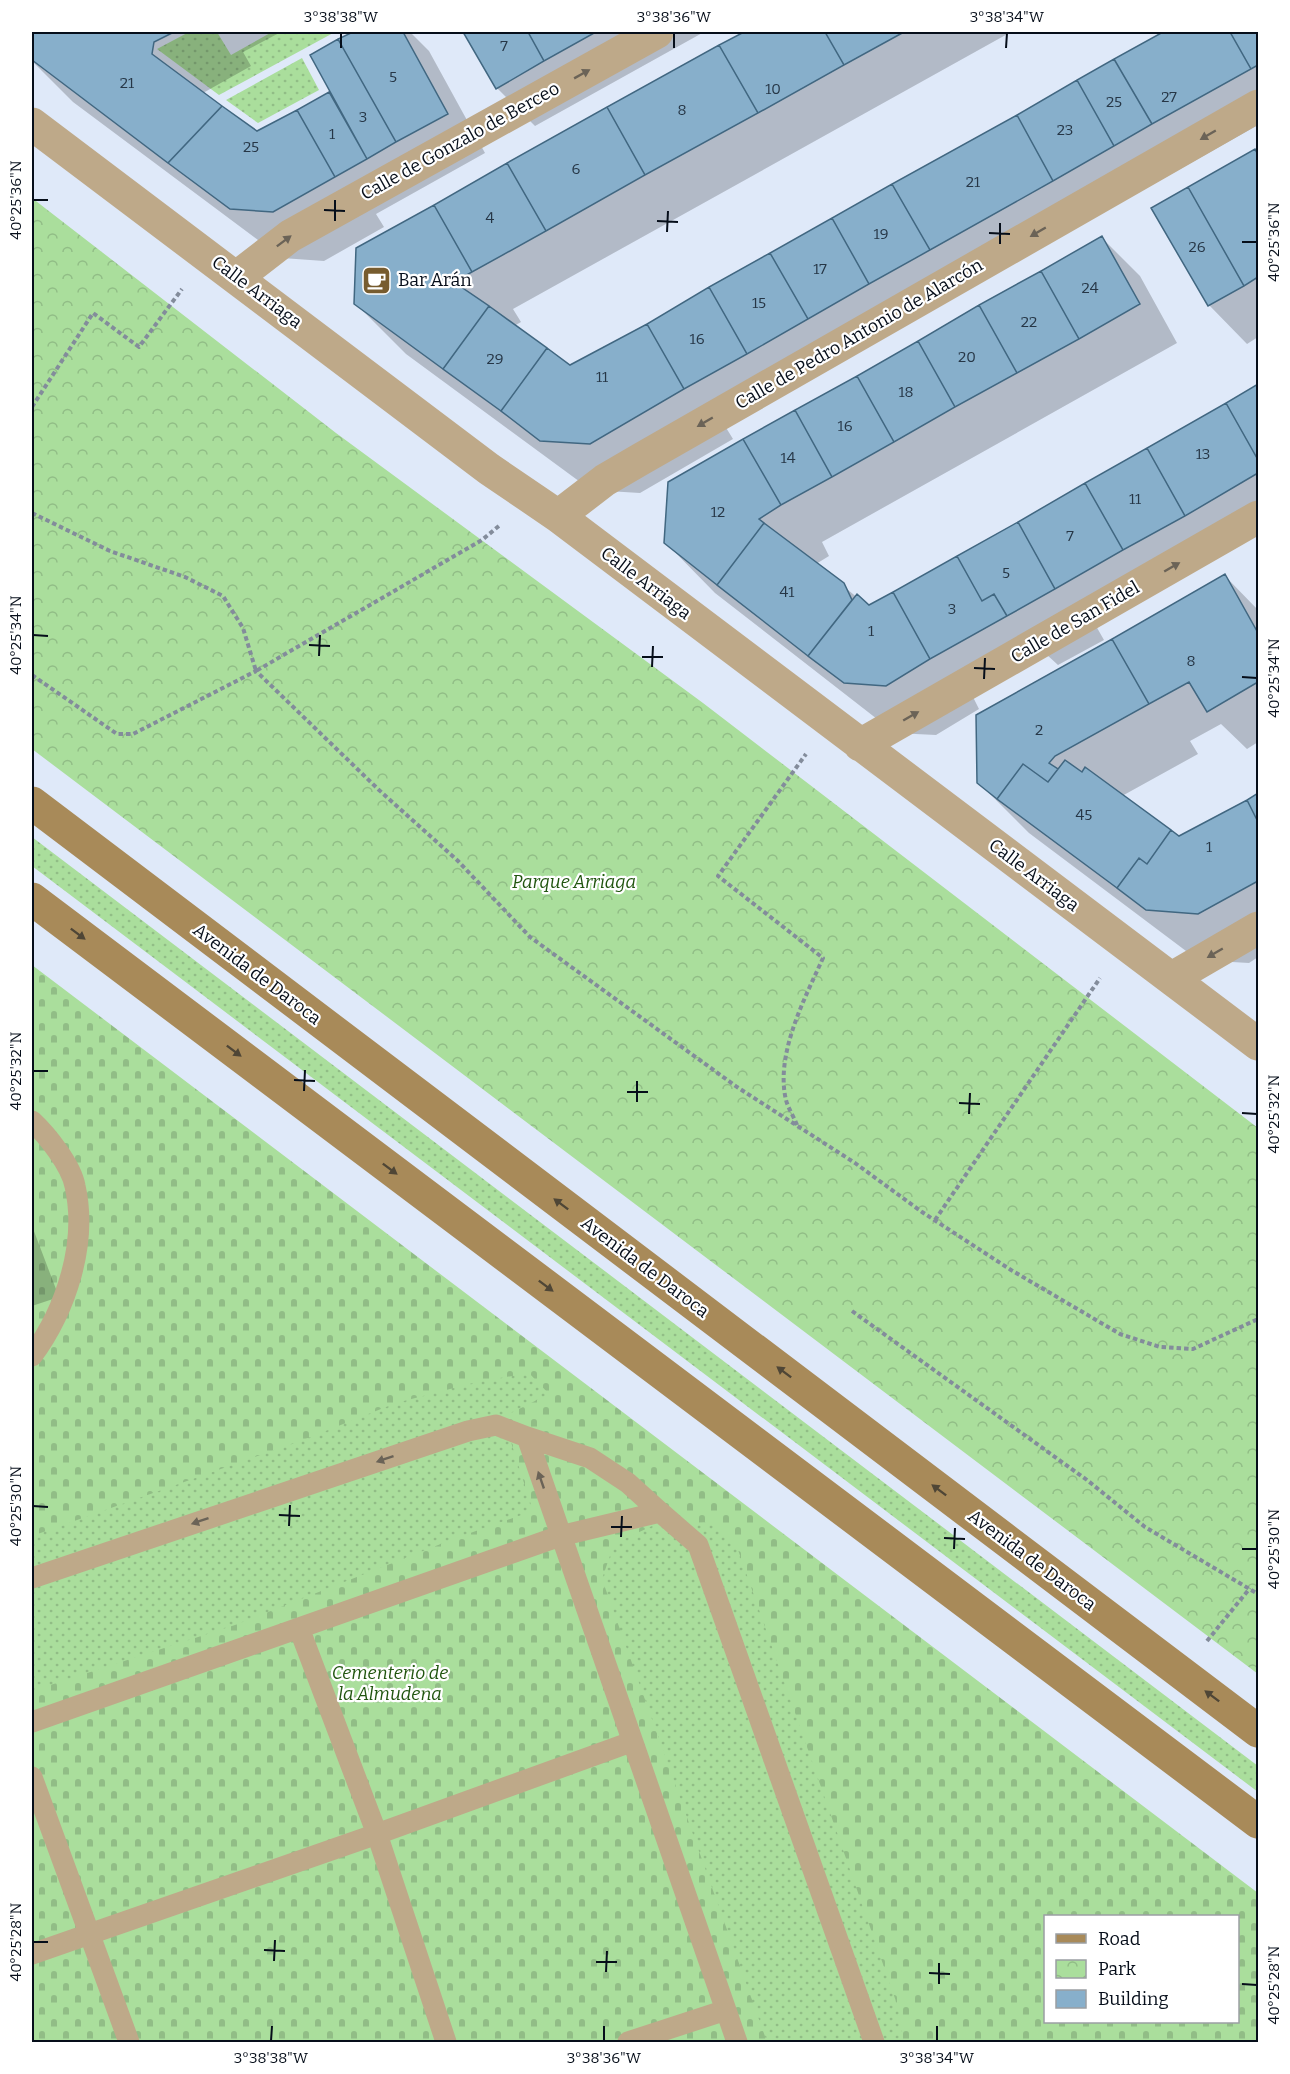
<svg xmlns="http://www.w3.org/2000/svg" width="1290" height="2074" viewBox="0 0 1290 2074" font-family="Bitter,serif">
<defs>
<pattern id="cemetery-stones" width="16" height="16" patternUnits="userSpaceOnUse" patternTransform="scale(1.5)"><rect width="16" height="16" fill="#aade9c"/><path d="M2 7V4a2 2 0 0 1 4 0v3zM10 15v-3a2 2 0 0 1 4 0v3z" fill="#91bd86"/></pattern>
<pattern id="park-crowns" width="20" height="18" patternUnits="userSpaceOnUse" patternTransform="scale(1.5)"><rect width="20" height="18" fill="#aade9c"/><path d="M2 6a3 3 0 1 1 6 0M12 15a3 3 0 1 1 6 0" fill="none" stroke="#91bd86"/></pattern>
<pattern id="garden-dots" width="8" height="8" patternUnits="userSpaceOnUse" patternTransform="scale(1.5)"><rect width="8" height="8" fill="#aade9c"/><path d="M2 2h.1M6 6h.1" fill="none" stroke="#91bd86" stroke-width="1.8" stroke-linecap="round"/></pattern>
</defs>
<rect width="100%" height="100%" fill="#dfe9f9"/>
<!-- cemetery -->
<path fill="url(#cemetery-stones)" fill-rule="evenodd" d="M32 965 1258 1893V2042H32ZM1046 1916H1238V2022H1046Z"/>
<!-- park -->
<path fill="url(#park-crowns)" d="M32 198 336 433 703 703 1258 1128V1674L32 749Z"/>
<!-- garden -->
<path fill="url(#garden-dots)" d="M189 32H217L231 55 272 32H335L219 95 157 49Z
M302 58 319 90 258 123 226 100Z
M32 837 1258 1766V1792L32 866Z
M529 1373 549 1394 503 1417 533 1511 456 1538 235 1625 32 1691V1536L308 1438 396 1403 477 1382Z
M712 1522 736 1544 898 2007 903 2039 897 2042H767L602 1579 614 1544 652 1526Z"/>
<!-- shadow -->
<path fill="#0003" d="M32 32H281L243 52 251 66 203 93 257 133 331 93 312 55 355 32H410L429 51 485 153 376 214 384 227 324 261 282 258 73 102 32 61Z
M465 32H704L535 126 497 88Z
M747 32H1011L513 309 521 322 514 326 570 367 1165 32H1258V125L725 426 733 439 640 493 591 490 406 354 355 303 435 206Z
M1258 148V337L1247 344 1209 305 1153 208Z
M1102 238 1140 276 1177 343 822 542 829 556 816 564 869 607 1258 386V534L1096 626 1104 640 1058 665 1046 654 972 695 979 709 936 735 895 733 715 593 665 542Z
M1225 576 1258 610V742L1247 749 1221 724 1190 741 1198 754 1122 796 1179 838 1258 794V957L1249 963 1198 960 1029 833 978 782Z
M32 1226 59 1297 32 1306Z"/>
<!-- building -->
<path fill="#87afcb" stroke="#416781" stroke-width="1.5" d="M32 32H174L154 42 152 54 222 106 168 163 32 60Z
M353 32H403L448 114 396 142 338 39Z
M463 32H528L544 61 496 89Z
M528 32H596L544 61Z
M744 32H825L844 65 758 113 719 45Z
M825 32H904L844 65Z
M1163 32H1230L1251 69 1152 124 1114 59Z
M1230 32H1258V65L1251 69Z
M338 39 396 142 367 159 310 55Z
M719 45 758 113 645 175 607 107Z
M1114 59 1152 124 1114 146 1077 80Z
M1077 80 1114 146 1053 181 1017 115Z
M329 92 367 159 335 177 297 110Z
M222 106 257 131 297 110 335 177 273 212 230 209 168 163Z
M607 107 645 175 546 231 507 163Z
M1017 115 1053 181 930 250 892 184Z
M1255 149 1258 155V277L1244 286 1188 187Z
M507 163 546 231 472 272 434 205Z
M892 184 930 250 869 284 832 218Z
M1188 187 1244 286 1208 306 1151 208Z
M434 205 472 272 454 282 489 306 443 369 354 304 356 248Z
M832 218 869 284 808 319 770 253Z
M1102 236 1140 304 1079 339 1041 271Z
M770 253 808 319 747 354 709 287Z
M1041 271 1079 339 1017 373 979 305Z
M709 287 747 354 684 389 647 324Z
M979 305 1017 373 955 407 918 341Z
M489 306 547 348 501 411 443 369Z
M647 324 684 389 590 444 540 441 501 411 547 348 570 365Z
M918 341 955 407 894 442 857 376Z
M857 376 894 442 832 477 795 410Z
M1258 384V460L1226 403Z
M1226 403 1258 460V473L1185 516 1147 448Z
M795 410 832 477 781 505 743 439Z
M743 439 781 505 759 519 764 523 717 585 664 543 668 482Z
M1147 448 1185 516 1123 550 1085 483Z
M1085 483 1123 550 1055 589 1018 522Z
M1018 522 1055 589 1007 616 994 594 982 601 957 556Z
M764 523 844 583 852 600 808 656 717 585Z
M957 556 982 601 994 594 1007 616 930 659 893 592Z
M1225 574 1258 633V682L1207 712 1189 682 1149 704 1112 639Z
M893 592 930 659 886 686 844 683 808 656 857 594 869 605Z
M1112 639 1149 704 1055 756 1049 763 1058 769 1048 782 1023 764 997 799 977 783 976 715Z
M1065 760 1082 772 1085 767 1171 830 1147 864 1139 858 1117 888 997 799 1023 764 1048 782Z
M1258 793V822L1247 800Z
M1247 800 1258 822V881L1198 914 1146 910 1117 888 1139 858 1147 864 1171 830 1179 836Z"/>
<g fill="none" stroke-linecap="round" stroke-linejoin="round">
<!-- path -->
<path stroke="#838c9b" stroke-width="4" stroke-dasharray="4.5 3" stroke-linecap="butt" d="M32 407 93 313 139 347 182 289
M32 513 110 551 185 577 223 596 243 628 256 671 482 540 500 525
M32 675 117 734H133L256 671 379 790 458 861 530 937 737 1087 855 1163 922 1212 1011 1270 1120 1334 1160 1347 1193 1349 1258 1319
M797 1125C794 1117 788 1108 786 1100 775 1054 805 998 823 958L718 876 806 754
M935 1220 1100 978
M852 1311 1087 1480 1145 1527 1258 1594
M1207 1641 1250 1588"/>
<!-- service -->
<path stroke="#bea989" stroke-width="21" d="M32 1121C47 1135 71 1165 75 1186 88 1243 66 1310 32 1356
M527 1437 590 1458 628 1483 660 1512
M32 1578 468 1431 496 1425 527 1437 737 2042
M299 1628 377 1834 446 2042
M32 1722 560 1536 660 1512 698 1545 874 2042
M32 1777 129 2042
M32 1954 377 1834 631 1742
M628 2042 726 2010"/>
<!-- minor -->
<path stroke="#bea989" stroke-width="33" d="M32 124 489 469 558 516 1258 1044
M237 277 290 236 657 32
M558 516 605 480 641 459 1258 106
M860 745 1258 517
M1172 978 1258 928"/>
<!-- secondary -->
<path stroke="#a88a59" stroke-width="33" d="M32 803 1258 1731
M32 899 1258 1822"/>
</g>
<!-- one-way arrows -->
<defs><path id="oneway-solid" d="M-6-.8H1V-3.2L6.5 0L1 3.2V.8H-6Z" transform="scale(1.5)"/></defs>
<g fill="#6b6357">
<use href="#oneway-solid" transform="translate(582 74) rotate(-29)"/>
<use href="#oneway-solid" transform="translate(1208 135) rotate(150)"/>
<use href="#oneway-solid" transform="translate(1038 232) rotate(150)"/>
<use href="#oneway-solid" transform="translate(284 241) rotate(-37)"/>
<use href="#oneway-solid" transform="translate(705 422) rotate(150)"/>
<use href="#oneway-solid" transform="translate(1172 567) rotate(-30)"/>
<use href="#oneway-solid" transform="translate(911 716) rotate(-30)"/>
<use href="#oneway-solid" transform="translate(1215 953) rotate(150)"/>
<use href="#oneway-solid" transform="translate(385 1459) rotate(161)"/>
<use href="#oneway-solid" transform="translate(541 1480) rotate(-109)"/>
<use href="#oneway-solid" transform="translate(200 1521) rotate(161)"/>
</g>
<g fill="#4f4636">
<use href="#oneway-solid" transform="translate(78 934) rotate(37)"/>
<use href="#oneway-solid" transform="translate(234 1051) rotate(37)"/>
<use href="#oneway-solid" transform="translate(390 1169) rotate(37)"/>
<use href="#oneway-solid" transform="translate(561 1204) rotate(-143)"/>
<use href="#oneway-solid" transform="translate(546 1286) rotate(37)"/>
<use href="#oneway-solid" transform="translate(784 1372) rotate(-143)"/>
<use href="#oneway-solid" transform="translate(939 1490) rotate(-143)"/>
<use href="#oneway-solid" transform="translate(1212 1696) rotate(-143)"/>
</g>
<!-- ticks -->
<path fill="none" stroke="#060e1a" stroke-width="2" d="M341 48V33M674 48V33M1006 48 1007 33M33 200H48M324 210 345 211M335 221V200M657 221 678 222M667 232 668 211M989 233 1010 234M1242 242H1257M1000 244V223M33 635 48 636M309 645 330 646M319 656 320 635M642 657H663M652 667 653 646M974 668 995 669M1242 677 1257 678M984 679 985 658M33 1071H48M294 1080 315 1081M304 1091 305 1070M627 1092H648M637 1102V1081M959 1103 980 1104M1242 1113 1257 1114M969 1114 970 1093M33 1506 48 1507M279 1515 300 1516M289 1526 290 1505M611 1527H632M621 1537 622 1516M944 1538 965 1539M954 1549 955 1528M1242 1549H1257M33 1942H48M264 1950 285 1951M274 1961 275 1940M596 1962H617M606 1972 607 1951M929 1973 950 1974M939 1984V1963M1242 1984 1257 1985M271 2041 272 2026M604 2041V2026M937 2041V2026"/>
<!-- icons -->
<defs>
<symbol id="cafe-square" viewBox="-11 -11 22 22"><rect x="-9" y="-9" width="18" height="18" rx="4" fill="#775c2f" stroke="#fff"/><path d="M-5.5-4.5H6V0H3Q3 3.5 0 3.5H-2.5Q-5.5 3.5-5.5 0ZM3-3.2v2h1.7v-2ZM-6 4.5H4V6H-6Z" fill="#fff"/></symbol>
</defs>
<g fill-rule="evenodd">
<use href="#cafe-square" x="360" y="264" width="33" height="33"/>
</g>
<g text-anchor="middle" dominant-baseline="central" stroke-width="4.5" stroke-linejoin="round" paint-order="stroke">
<!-- number labels -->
<g font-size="15" fill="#263646">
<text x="504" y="46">7</text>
<text x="393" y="77">5</text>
<text x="127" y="83">21</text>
<text x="773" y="89">10</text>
<text x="1169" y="97">27</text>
<text x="1114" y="102">25</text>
<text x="682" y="110">8</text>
<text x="363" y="117">3</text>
<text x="1065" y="130">23</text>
<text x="332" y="134">1</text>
<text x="251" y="147">25</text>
<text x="576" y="169">6</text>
<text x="973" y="182">21</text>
<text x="490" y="218">4</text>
<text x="881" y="234">19</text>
<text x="1197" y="247">26</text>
<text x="820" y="269">17</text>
<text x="1090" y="288">24</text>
<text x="759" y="303">15</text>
<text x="1029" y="322">22</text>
<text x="697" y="339">16</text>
<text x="967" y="357">20</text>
<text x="495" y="359">29</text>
<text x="602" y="377">11</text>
<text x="906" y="392">18</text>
<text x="845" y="426">16</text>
<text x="1203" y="454">13</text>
<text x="788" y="458">14</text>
<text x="1135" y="499">11</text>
<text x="718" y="512">12</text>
<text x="1070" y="536">7</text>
<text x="1006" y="573">5</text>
<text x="787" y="592">41</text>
<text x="952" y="609">3</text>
<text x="871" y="631">1</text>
<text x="1191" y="661">8</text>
<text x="1039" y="730">2</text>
<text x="1084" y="815">45</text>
<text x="1209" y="847">1</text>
</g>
<!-- street labels -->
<g font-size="18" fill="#060e1a" stroke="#fff">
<text transform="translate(460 141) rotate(-29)">Calle de Gonzalo de Berceo</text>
<text transform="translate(257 292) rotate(37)">Calle Arriaga</text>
<text transform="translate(859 334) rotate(-30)">Calle de Pedro Antonio de Alarcón</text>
<text transform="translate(646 583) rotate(37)">Calle Arriaga</text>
<text transform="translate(1075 622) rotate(-30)">Calle de San Fidel</text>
<text transform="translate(1034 875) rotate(37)">Calle Arriaga</text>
<text transform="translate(257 974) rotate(37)">Avenida de Daroca</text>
<text transform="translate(645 1267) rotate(37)">Avenida de Daroca</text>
<text transform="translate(1032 1560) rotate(37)">Avenida de Daroca</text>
</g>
<!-- poi labels -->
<g font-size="18" fill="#060e1a" stroke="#fff" text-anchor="start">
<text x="398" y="280">Bar Arán</text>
</g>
<!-- park labels -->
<g font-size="18" font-style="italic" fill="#21550f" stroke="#fff">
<text x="574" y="882">Parque Arriaga</text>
<text x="390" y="1673">Cementerio de<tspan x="390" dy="21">la Almudena</tspan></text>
</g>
</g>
<!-- border -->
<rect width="1290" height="2074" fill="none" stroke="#ffffff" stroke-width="66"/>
<!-- legend -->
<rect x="1044" y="1915" width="195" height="108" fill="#ffffff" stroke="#9b9fa3" stroke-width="1.5"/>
<rect x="1056" y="1934" width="30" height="9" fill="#a88a59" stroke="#9b9fa3" stroke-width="1.5"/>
<text x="1098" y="1945" font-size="18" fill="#060e1a">Road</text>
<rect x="1056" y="1960" width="30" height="18" fill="url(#park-crowns)" stroke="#9b9fa3" stroke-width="1.5"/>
<text x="1098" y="1975" font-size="18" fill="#060e1a">Park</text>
<rect x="1056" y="1990" width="30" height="18" fill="#87afcb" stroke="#9b9fa3" stroke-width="1.5"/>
<text x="1098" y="2005" font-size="18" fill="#060e1a">Building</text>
<rect x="33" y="33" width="1224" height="2008" fill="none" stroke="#060e1a" stroke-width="2"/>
<g font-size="15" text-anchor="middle" fill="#060e1a">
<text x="341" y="22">3°38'38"W</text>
<text x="674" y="22">3°38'36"W</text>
<text x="1007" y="22">3°38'34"W</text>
<text transform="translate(16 200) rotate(-90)" y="5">40°25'36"N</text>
<text transform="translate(1274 242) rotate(-90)" y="5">40°25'36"N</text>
<text transform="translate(16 635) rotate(-90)" y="5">40°25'34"N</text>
<text transform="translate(1274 678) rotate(-90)" y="5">40°25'34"N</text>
<text transform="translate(16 1071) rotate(-90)" y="5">40°25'32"N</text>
<text transform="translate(1274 1114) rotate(-90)" y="5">40°25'32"N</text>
<text transform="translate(16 1506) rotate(-90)" y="5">40°25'30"N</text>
<text transform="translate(1274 1549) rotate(-90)" y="5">40°25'30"N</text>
<text transform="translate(16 1942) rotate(-90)" y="5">40°25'28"N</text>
<text transform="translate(1274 1985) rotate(-90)" y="5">40°25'28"N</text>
<text x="271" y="2063">3°38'38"W</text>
<text x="604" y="2063">3°38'36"W</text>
<text x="937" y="2063">3°38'34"W</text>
</g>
</svg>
